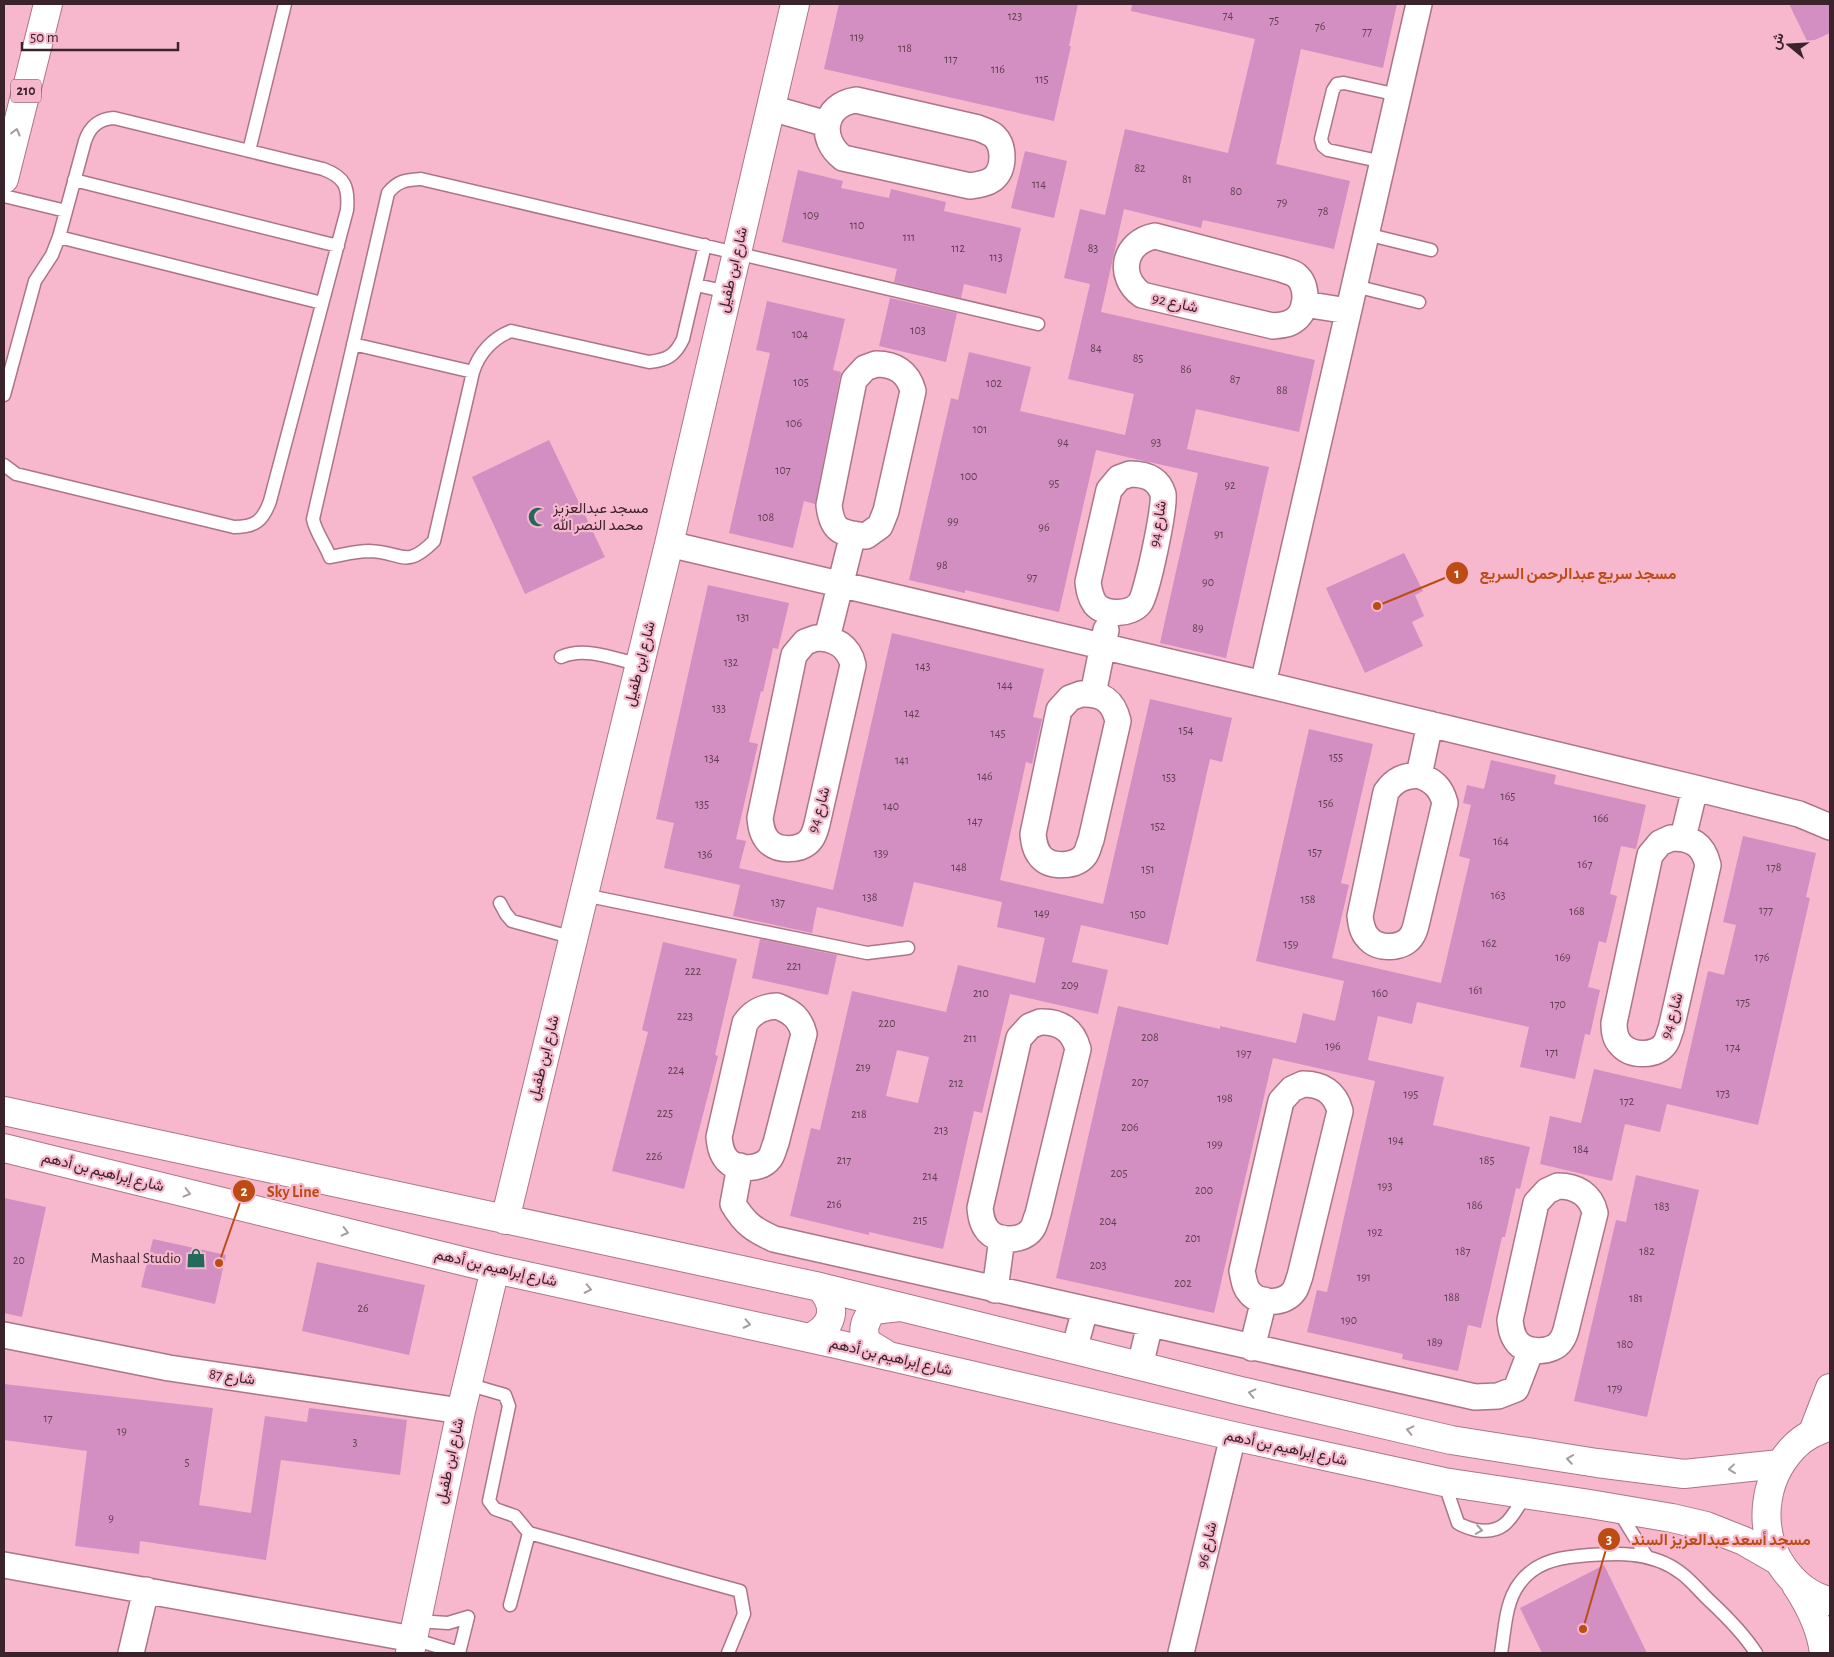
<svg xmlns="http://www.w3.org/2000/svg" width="1834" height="1657" viewBox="0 0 1834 1657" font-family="'Alegreya Sans',Vazirmatn,sans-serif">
<rect width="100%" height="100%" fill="#f7b8ce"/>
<!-- building -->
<path fill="#d38fc1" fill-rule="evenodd" d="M839 4H1078L1069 46H1071L1054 121 824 69Z
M1132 4H1397L1383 68 1301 49 1276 164 1350 181 1334 249 1203 220 1201 228 1124 209 1101 312 1315 360 1299 432 1196 409 1187 449 1269 467 1226 658 1160 643 1198 473 1096 450 1059 612 965 590V593L909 580 951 398 958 400 969 352 1031 367 1020 411 1125 435 1134 394 1068 379 1090 284 1064 278 1080 209 1105 215 1125 129 1228 153 1255 39 1131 11Z
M1789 4H1830V33L1808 43Z
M1025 151 1067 161 1054 218 1011 208Z
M798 170 843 181 841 188 889 198 891 189 946 202 944 211 1021 228 1006 294 964 284 961 298 894 282 897 269 782 242Z
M890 298 957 313 946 362 879 346Z
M767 301 845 319 833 370 841 372 815 504 804 501 793 548 729 533 770 353 756 350Z
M549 440 605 557 525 594 472 477Z
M1404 553 1423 591 1415 595 1424 616 1412 622 1423 646 1365 673 1326 588Z
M708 585 789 603 778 649 773 648 763 692 761 691 749 742 758 744 736 839 746 841 739 868 833 890 892 633 1044 669 1033 717 1042 719 1032 764 1026 762 1000 880 1103 904 1150 699 1232 718 1222 762 1210 759 1168 945 1081 925 1072 962 1108 970 1098 1014 1010 994 982 1113 974 1111 943 1249 869 1232V1235L790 1216 811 1128 820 1130 852 991 946 1012 958 965 1035 983 1045 938 997 927 1002 902 914 882 903 927 817 907 812 933 733 916 740 885 664 868 674 823 656 819ZM897 1050 929 1057 918 1103 886 1096Z
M1309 729 1373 744 1341 883 1349 885 1332 958 1441 983 1470 859 1459 856 1471 805 1463 803 1467 785 1484 789 1491 760 1556 775 1554 784 1646 805 1636 849 1621 846 1610 894 1617 896 1606 943 1599 941 1588 987 1600 990 1590 1035 1585 1034 1575 1079 1520 1067 1529 1027 1417 1002 1412 1024 1378 1016 1368 1060 1444 1077 1433 1125 1530 1147 1520 1189 1516 1188 1505 1237H1502L1481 1328 1468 1325 1458 1371 1402 1359 1403 1354 1307 1332 1317 1290 1327 1292 1375 1081 1273 1058 1214 1313 1056 1278 1118 1006 1220 1029V1026L1296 1043 1303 1013 1335 1021 1344 981 1256 961Z
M1743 836 1816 853 1806 897 1810 898 1758 1125 1667 1104 1660 1132 1625 1124 1612 1181 1540 1164 1550 1116 1581 1123 1594 1069 1681 1089 1708 971 1724 975 1736 925 1723 922Z
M760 939 837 955 828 995 752 978Z
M663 942 737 959 715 1055 718 1056 684 1189 612 1171 648 1032 642 1030Z
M1636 1175 1699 1190 1647 1417 1574 1401 1616 1220 1626 1222Z
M4 1198 46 1207 22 1317 4 1313Z
M153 1239 226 1255 215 1304 141 1287Z
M317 1262 425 1285 409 1355 302 1331Z
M4 1384 213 1408 199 1505 251 1513 265 1416 307 1422 309 1408 407 1420 400 1475 281 1460 266 1560 140 1541 139 1554 75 1546 87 1451 4 1440Z
M1604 1565 1647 1653H1542L1520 1608Z"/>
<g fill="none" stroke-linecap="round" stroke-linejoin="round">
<defs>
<path id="service" d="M249 151 285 4
M1383 162 1328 150 1323 146 1321 139 1333 90 1337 84 1344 83 1398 95
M74 180 338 246
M4 196 66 211
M1366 234 1431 250
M59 237 322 303
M705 245 683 339C675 356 667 360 649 362L511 331C493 338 479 353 473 372L434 541C405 570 403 552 369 551 356 551 342 555 330 557 325 544 315 531 313 519L388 193C398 180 407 180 421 179L1038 324
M696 285 728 292
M1355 286 1419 302
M353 344 473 372
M4 395 35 281 52 255 59 237 85 141C90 126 99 119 114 118L323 169C345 177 349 187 347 210L270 501C263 521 255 527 234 527L16 474 4 465
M561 657C585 646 615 659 640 665
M584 895 867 953 908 948
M500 903 506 914 512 921 574 938
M467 1384 505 1395 509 1406 489 1501 495 1509 515 1516 529 1533 510 1605
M1444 1482 1458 1523C1464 1527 1469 1528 1476 1530 1506 1535 1512 1516 1526 1494
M1618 1510 1647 1557
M529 1533 740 1591 744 1614 728 1653
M416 1621 448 1623 468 1617
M413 1639 459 1653 468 1617
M1501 1653C1505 1630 1505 1603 1519 1584 1533 1564 1555 1558 1579 1556 1614 1553 1651 1550 1681 1573 1692 1581 1701 1593 1711 1602 1728 1618 1744 1634 1756 1653"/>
<path id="minor" d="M856 100 978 128C983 130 989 132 993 135 1005 145 1005 169 993 179 986 184 978 185 970 186L843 158C818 139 823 105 856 100Z
M771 108 827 124
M1155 236 1281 269C1286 271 1292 272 1296 275 1308 285 1308 309 1296 319 1289 325 1282 325 1273 326L1142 295C1116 276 1124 242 1155 236Z
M1304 304 1348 311
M876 364C895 364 908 372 913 391L886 511 880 526 866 536C841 533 832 532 829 505L854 380 865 368Z
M1130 474C1145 474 1158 478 1163 494 1166 503 1147 594 1140 603 1131 615 1105 616 1095 604 1090 597 1089 590 1088 582L1109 490 1119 478Z
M669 544 1263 684 1695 788 1799 814 1830 827
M816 638C835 638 849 646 853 665L817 824C816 828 814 835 811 839 802 851 778 852 768 841 762 834 761 827 760 818L794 655 805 642Z
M827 638 853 534
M1263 684 1419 4
M1081 694C1102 693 1113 700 1118 721L1091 840C1089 844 1088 851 1085 855 1076 867 1051 868 1041 857 1035 850 1034 843 1033 834L1059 710 1070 698Z
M1093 694 1106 630
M1419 775C1433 781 1441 787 1445 803L1417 921C1416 926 1414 933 1411 937 1402 949 1378 950 1368 938 1362 932 1361 924 1360 916L1386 792C1395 779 1404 776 1419 775Z
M1419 775 1430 724
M1671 838C1692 838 1703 844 1708 865L1671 1029C1669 1033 1668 1040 1665 1044 1656 1056 1632 1057 1621 1045 1615 1039 1614 1032 1614 1023L1650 855 1660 843Z
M1683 838 1695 788
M777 1006C792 1012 800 1018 804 1034L776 1143C774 1147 773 1154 770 1158 761 1170 737 1171 727 1160 721 1153 720 1146 719 1137L745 1023C753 1011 763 1007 777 1006Z
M1040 1022C1060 1021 1073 1030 1078 1049L1038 1214C1036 1218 1035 1225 1032 1229 1023 1242 998 1242 988 1231 982 1224 981 1217 980 1208L1019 1038 1030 1026Z
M1303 1084C1322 1084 1335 1092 1340 1111L1300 1276C1298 1281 1297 1287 1294 1291 1285 1304 1261 1305 1250 1293 1244 1287 1244 1279 1242 1271L1281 1101 1292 1089Z
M740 1166 733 1204C745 1224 754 1230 774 1239L1475 1397 1498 1396 1516 1389 1531 1350
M1558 1186C1576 1186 1591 1194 1595 1213L1567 1326C1566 1331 1564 1337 1561 1341 1553 1353 1528 1354 1518 1343 1512 1336 1511 1329 1510 1320L1536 1203 1547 1191Z
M995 1290 1002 1238
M4 1335 169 1368 461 1411
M1252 1348 1264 1300
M1074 1350 1085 1310
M1140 1366 1150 1324
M4 1565 413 1639
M131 1653 146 1590
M1181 1653 1233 1436"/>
<path id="tertiary" d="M4 1111 820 1287 1241 1391 1451 1440 1597 1463 1684 1474 1780 1464
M4 1148 495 1269 841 1345 1233 1436 1444 1482 1590 1504 1672 1518 1706 1526 1744 1541 1777 1560
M505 1220 669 544 795 4
M809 1338C834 1327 838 1307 820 1287
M887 1355 866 1342C862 1328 865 1321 873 1310L900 1307
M1830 1426C1817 1431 1804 1436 1794 1447 1762 1480 1757 1532 1784 1569 1796 1585 1811 1597 1830 1601
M1813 1432 1830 1388
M1796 1585C1810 1606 1821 1628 1824 1653
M410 1653 461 1411 495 1269"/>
<path id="primary" d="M4 179 48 4"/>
</defs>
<!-- service casing -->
<use href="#service" stroke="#ad7488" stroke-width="15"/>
<!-- minor casing -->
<use href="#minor" stroke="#ad7488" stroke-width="28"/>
<!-- tertiary casing -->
<use href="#tertiary" stroke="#ad7488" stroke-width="30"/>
<!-- primary casing -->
<use href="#primary" stroke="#ad7488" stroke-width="30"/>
<!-- service -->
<use href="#service" stroke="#fff" stroke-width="12"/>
<!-- minor -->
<use href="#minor" stroke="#fff" stroke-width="25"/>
<!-- tertiary -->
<use href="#tertiary" stroke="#fff" stroke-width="28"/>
<!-- primary -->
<use href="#primary" stroke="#fff" stroke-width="28"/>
</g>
<!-- one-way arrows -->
<defs><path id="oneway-chevron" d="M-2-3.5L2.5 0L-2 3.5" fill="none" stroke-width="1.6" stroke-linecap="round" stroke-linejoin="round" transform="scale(1.25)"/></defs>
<g stroke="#a69ca0">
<use href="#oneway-chevron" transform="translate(16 132) rotate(-76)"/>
<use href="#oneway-chevron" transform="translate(187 1193) rotate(14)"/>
<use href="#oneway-chevron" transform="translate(345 1232) rotate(14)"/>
<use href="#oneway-chevron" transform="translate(588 1289) rotate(12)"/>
<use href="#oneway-chevron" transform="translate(747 1324) rotate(12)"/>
<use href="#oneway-chevron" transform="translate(1252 1393) rotate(-167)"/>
<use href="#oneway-chevron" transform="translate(1410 1430) rotate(-167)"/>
<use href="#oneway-chevron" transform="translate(1570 1459) rotate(-171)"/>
<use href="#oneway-chevron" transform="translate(1732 1469) rotate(174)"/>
<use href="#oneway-chevron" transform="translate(1479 1530) rotate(9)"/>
</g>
<!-- icons -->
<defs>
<symbol id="mosque-bare" viewBox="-9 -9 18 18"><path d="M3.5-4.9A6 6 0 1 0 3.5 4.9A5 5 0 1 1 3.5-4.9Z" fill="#25695b" stroke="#f7b8ce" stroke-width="2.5" paint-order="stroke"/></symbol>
<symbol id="shop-bare" viewBox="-9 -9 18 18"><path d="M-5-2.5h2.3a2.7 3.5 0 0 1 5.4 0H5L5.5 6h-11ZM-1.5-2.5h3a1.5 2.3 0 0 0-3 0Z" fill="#25695b" stroke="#f7b8ce" stroke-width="2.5" paint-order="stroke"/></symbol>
</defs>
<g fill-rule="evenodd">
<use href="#mosque-bare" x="524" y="503" width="28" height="28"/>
<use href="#shop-bare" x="182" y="1244" width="28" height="28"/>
</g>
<g text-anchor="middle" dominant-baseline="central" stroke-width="4.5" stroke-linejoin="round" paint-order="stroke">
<!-- number labels -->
<g font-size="12" fill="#603e50">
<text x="1228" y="15">74</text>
<text x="1015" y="16">123</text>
<text x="1274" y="20">75</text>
<text x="1320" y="26">76</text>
<text x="1367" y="31">77</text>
<text x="857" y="37">119</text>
<text x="905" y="48">118</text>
<text x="951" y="59">117</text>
<text x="998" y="69">116</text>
<text x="1042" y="79">115</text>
<text x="1140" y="168">82</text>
<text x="1187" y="179">81</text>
<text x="1039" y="184">114</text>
<text x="1236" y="191">80</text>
<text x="1282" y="202">79</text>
<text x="1323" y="211">78</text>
<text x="811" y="215">109</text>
<text x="857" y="225">110</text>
<text x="909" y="237">111</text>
<text x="958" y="248">112</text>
<text x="1093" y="248">83</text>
<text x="996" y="257">113</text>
<text x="918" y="330">103</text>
<text x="800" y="334">104</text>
<text x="1096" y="348">84</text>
<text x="1138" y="358">85</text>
<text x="1186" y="369">86</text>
<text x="1235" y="379">87</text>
<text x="801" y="382">105</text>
<text x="994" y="383">102</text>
<text x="1282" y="390">88</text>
<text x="794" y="423">106</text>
<text x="980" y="429">101</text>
<text x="1063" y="442">94</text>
<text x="1156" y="442">93</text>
<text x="783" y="470">107</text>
<text x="969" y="476">100</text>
<text x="1054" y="483">95</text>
<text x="1230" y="485">92</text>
<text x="766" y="517">108</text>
<text x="953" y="521">99</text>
<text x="1044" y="527">96</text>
<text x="1219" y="534">91</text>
<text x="942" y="565">98</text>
<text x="1032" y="577">97</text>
<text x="1208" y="582">90</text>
<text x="743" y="617">131</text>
<text x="1198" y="628">89</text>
<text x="731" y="662">132</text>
<text x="923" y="666">143</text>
<text x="1005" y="685">144</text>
<text x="719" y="708">133</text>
<text x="912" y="713">142</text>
<text x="1186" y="730">154</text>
<text x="998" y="733">145</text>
<text x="1336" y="757">155</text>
<text x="712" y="758">134</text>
<text x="902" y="760">141</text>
<text x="985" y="776">146</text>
<text x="1169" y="777">153</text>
<text x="1508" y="796">165</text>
<text x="1326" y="803">156</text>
<text x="702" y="804">135</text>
<text x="891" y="806">140</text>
<text x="1601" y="818">166</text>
<text x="975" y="821">147</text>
<text x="1158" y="826">152</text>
<text x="1501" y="841">164</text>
<text x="1315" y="852">157</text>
<text x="881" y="853">139</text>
<text x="705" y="854">136</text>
<text x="1585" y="864">167</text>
<text x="959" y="867">148</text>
<text x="1774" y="867">178</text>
<text x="1148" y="869">151</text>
<text x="1498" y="895">163</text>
<text x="870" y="897">138</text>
<text x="1308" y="899">158</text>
<text x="778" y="902">137</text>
<text x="1766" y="910">177</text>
<text x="1577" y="911">168</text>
<text x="1042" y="913">149</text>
<text x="1138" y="914">150</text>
<text x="1489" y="943">162</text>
<text x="1291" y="944">159</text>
<text x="1563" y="957">169</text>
<text x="1762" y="957">176</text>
<text x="794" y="966">221</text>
<text x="693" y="971">222</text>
<text x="1070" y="985">209</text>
<text x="1476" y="990">161</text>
<text x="981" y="993">210</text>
<text x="1380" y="993">160</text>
<text x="1743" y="1002">175</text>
<text x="1558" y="1004">170</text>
<text x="685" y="1016">223</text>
<text x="887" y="1023">220</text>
<text x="1150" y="1037">208</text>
<text x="970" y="1038">211</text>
<text x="1333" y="1046">196</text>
<text x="1733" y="1047">174</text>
<text x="1552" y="1052">171</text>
<text x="1244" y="1053">197</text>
<text x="863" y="1067">219</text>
<text x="676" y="1070">224</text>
<text x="1140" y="1082">207</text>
<text x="956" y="1083">212</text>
<text x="1723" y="1093">173</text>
<text x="1411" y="1094">195</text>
<text x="1225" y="1098">198</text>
<text x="1627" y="1101">172</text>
<text x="665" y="1113">225</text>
<text x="859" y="1114">218</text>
<text x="1130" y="1127">206</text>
<text x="941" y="1130">213</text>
<text x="1396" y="1140">194</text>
<text x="1215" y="1144">199</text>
<text x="1581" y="1149">184</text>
<text x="654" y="1156">226</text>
<text x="844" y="1160">217</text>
<text x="1487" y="1160">185</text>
<text x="1119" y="1173">205</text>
<text x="930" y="1176">214</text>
<text x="1385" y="1186">193</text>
<text x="1204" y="1190">200</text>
<text x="834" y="1204">216</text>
<text x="1475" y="1205">186</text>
<text x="1662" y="1206">183</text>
<text x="920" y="1220">215</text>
<text x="1108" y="1221">204</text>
<text x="1375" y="1232">192</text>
<text x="1193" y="1238">201</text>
<text x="1463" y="1251">187</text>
<text x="1647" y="1251">182</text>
<text x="19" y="1260">20</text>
<text x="1098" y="1265">203</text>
<text x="1364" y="1277">191</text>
<text x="1183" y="1283">202</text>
<text x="1452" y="1297">188</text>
<text x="1636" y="1298">181</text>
<text x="363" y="1308">26</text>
<text x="1349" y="1320">190</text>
<text x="1435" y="1342">189</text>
<text x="1625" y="1344">180</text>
<text x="1615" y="1388">179</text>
<text x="48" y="1418">17</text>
<text x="122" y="1431">19</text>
<text x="355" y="1442">3</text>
<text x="187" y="1462">5</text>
<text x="111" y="1518">9</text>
</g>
<!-- shield labels -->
<rect fill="#f7b8ce" stroke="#73505c" stroke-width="1" x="11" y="79.5" width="30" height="23" rx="4"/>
<g font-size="14" font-weight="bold" fill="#3a232b">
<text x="26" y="91">210</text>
</g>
<!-- street labels -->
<g font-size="15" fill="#3a232b" stroke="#f7b8ce">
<text transform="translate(733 270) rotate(-77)">شارع ابن طفيل</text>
<text transform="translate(1175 303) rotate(13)">شارع 92</text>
<text transform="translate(1158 524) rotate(-81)">شارع 94</text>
<text transform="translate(640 664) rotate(-76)">شارع ابن طفيل</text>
<text transform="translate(819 810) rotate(-74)">شارع 94</text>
<text transform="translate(1672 1016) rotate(-74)">شارع 94</text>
<text transform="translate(544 1058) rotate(-76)">شارع ابن طفيل</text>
<text transform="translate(103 1172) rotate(14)">شارع إبراهيم بن أدهم</text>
<text transform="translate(496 1268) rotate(13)">شارع إبراهيم بن أدهم</text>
<text transform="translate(891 1357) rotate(13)">شارع إبراهيم بن أدهم</text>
<text transform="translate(232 1377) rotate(8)">شارع 87</text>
<text transform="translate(1286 1448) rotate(12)">شارع إبراهيم بن أدهم</text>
<text transform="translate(450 1461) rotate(-78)">شارع ابن طفيل</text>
<text transform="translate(1207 1545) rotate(-77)">شارع 96</text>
</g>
<!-- poi labels -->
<g font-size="15" fill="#3a232b" stroke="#f7b8ce" text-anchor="start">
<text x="553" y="508">مسجد عبدالعزيز<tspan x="553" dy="17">محمد النصر الله</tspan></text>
<text x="181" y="1258" text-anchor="end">Mashaal Studio</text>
</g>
</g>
<!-- callouts -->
<path fill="none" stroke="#bc4c14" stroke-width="2" d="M1377 606L1457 573M219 1263L244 1191M1583 1629L1609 1539"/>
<g fill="#bc4c14" stroke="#f7b8ce" stroke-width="2">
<circle cx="1377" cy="606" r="5"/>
<circle cx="219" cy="1263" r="5"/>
<circle cx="1583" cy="1629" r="5"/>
<circle cx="1457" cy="573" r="12"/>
<circle cx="244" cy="1191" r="12"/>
<circle cx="1609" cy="1539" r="12"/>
</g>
<g font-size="15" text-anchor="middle" font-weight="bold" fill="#fff">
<text x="1457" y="578">1</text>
<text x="244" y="1196">2</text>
<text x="1609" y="1544">3</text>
</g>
<g font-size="16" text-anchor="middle" font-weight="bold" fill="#bc4c14" stroke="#f7b8ce" stroke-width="4.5" stroke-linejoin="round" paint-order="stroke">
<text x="1578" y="579">مسجد سريع عبدالرحمن السريع</text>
<text x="293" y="1197">Sky Line</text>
<text x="1721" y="1545">مسجد أسعد عبدالعزيز السند</text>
</g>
<!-- border -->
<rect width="1834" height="1657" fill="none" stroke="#3a232b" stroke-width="10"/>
<!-- north arrow -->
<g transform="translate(1789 45) rotate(288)" stroke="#f7b8ce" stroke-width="4" paint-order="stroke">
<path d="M0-4L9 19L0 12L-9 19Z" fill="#3a232b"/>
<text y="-8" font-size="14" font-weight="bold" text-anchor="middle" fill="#3a232b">ش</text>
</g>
<!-- scale -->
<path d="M22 42v8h156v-8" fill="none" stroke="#3a232b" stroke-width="2.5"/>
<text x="30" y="42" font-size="15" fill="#3a232b" stroke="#f7b8ce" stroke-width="4" paint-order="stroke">50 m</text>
</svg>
